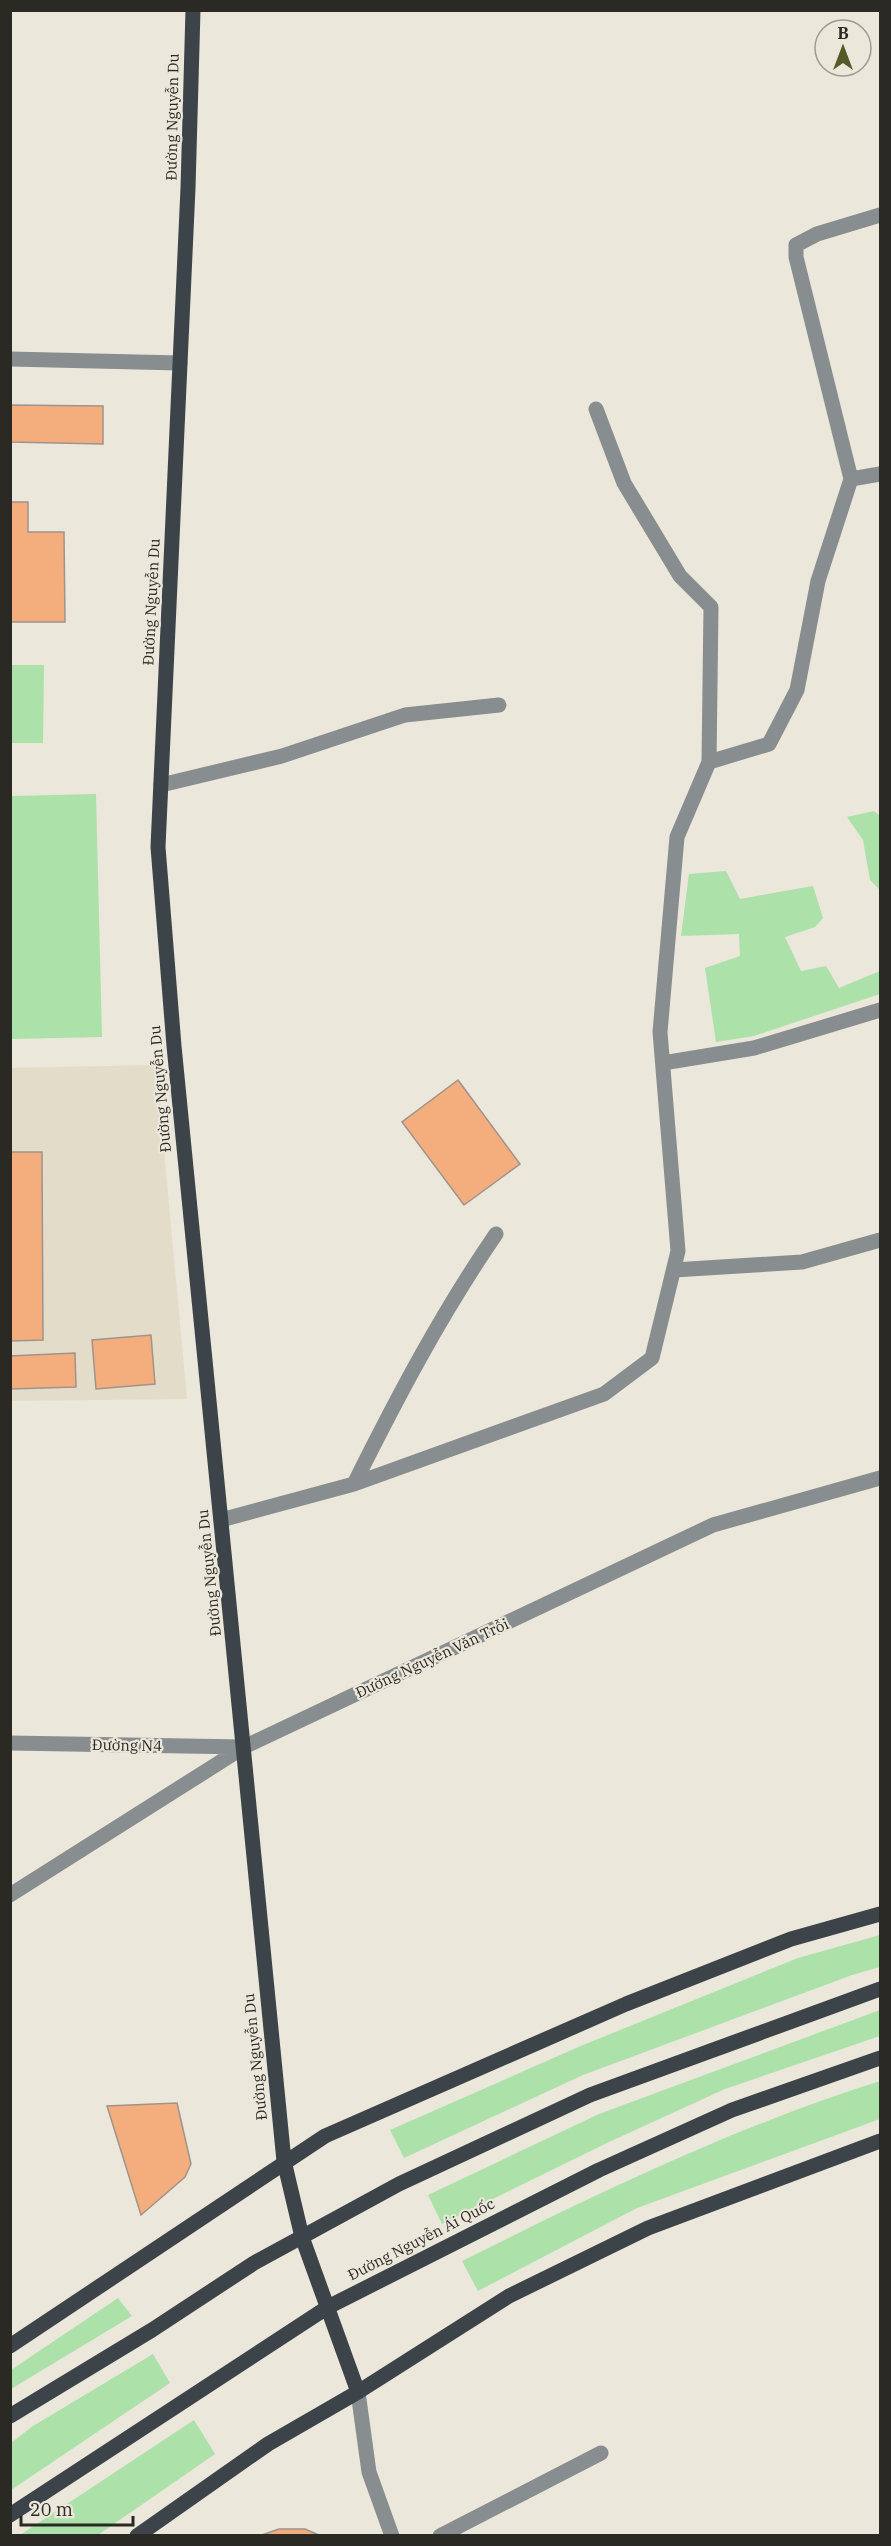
<svg xmlns="http://www.w3.org/2000/svg" width="891" height="2546" viewBox="0 0 891 2546" font-family="'IBM Plex Serif',serif">
<rect width="100%" height="100%" fill="#ebe7da"/>
<!-- built -->
<path fill="#e3dcc9" d="M156 1065 187 1399 11 1401 10 1068Z"/>
<!-- green -->
<path fill="#ace1aa" d="M11 665H44L43 743H11Z
M96 794 102 1037 11 1039V796Z
M874 811 880 816V890L870 880 863 840 847 817Z
M726 871 740 899 813 886 823 918 815 927 785 937 801 971 826 966 839 988 880 971V994L754 1036 716 1042 705 968 740 956 739 934 681 936 689 874Z
M880 1935V1967L852 1975 583 2075 404 2158 390 2130 583 2045 798 1958Z
M880 2010V2036L725 2089 609 2142 442 2224 428 2195 599 2114Z
M880 2081V2119L637 2208 478 2291 462 2261C598 2193 735 2127 880 2081Z
M118 2298 132 2316 11 2389V2370Z
M153 2354 170 2383 11 2490V2443L33 2426Z
M194 2420 215 2454 98 2535H20Z"/>
<!-- building -->
<path fill="#f4ae7e" stroke="#9f938c" stroke-width="1.5" d="M10 405 103 406V444L10 442Z
M10 502H28V532H64L65 622H10Z
M458 1080 520 1164 464 1205 402 1122Z
M10 1152H42L43 1340 10 1341Z
M151 1335 155 1384 96 1389 92 1340Z
M75 1353 76 1387 10 1389V1356Z
M177 2103 191 2164 185 2177 141 2215 107 2106Z
M279 2529H305L321 2536H259Z"/>
<g fill="none" stroke-linecap="round" stroke-linejoin="round">
<!-- minor -->
<path stroke="#888d90" stroke-width="15" d="M10 359 180 363
M851 479 880 474
M709 762 769 744 797 690 818 581 851 479 796 257V245L817 234 880 215
M161 785 282 756 405 715 499 705
M663 1063 754 1048 880 1010
M674 1270 802 1262 880 1240
M354 1484C397 1398 441 1314 496 1234
M221 1520 354 1484 604 1394 652 1358 678 1251 660 1032 677 837 709 762 711 607 680 576 624 483 596 409
M10 1743 244 1747
M10 1895 244 1747 713 1525 880 1478
M358 2392 369 2472 392 2536
M440 2536 601 2453"/>
<!-- major -->
<path stroke="#3c444a" stroke-width="15" d="M193 10 188 188 158 847 174 1046 284 2161 302 2237 358 2392
M10 2346 325 2136 626 2004 791 1939 880 1914
M10 2416 152 2330 254 2263 399 2184 590 2095 880 1989
M10 2515 328 2307 599 2170 732 2110 880 2058
M137 2536 268 2444 358 2392 509 2296 648 2228 880 2141"/>
</g>
<g text-anchor="middle" dominant-baseline="central" stroke-width="4.5" stroke-linejoin="round" paint-order="stroke">
<!-- street labels -->
<g font-size="15" fill="#2a2924" stroke="#ebe7da">
<text transform="translate(172 117) rotate(-89)">Đường Nguyễn Du</text>
<text transform="translate(151 602) rotate(-87)">Đường Nguyễn Du</text>
<text transform="translate(160 1089) rotate(-95)">Đường Nguyễn Du</text>
<text transform="translate(209 1573) rotate(-96)">Đường Nguyễn Du</text>
<text transform="translate(432 1658) rotate(-25)">Đường Nguyễn Văn Trỗi</text>
<text transform="translate(127 1745) rotate(1)">Đường N4</text>
<text transform="translate(255 2057) rotate(-96)">Đường Nguyễn Du</text>
<text transform="translate(421 2239) rotate(-27)">Đường Nguyễn Ái Quốc</text>
</g>
</g>
<!-- border -->
<rect width="891" height="2546" fill="none" stroke="#2a2924" stroke-width="24"/>
<!-- north arrow -->
<g transform="translate(843 48)"><circle r="28" fill="#ebe7da" stroke="#9e9b91" stroke-width="1.5"/>
<path d="M0-4.5L10 22L0 15L-10 22Z" fill="#545a29"/>
<text y="-9" font-size="16" font-weight="bold" text-anchor="middle" fill="#2a2924">B</text>
</g>
<!-- scale -->
<path d="M21 2516v9h112v-9" fill="none" stroke="#2a2924" stroke-width="3"/>
<text x="30" y="2516" font-size="18" fill="#2a2924" stroke="#ebe7da" stroke-width="4.5" paint-order="stroke">20 m</text>
</svg>
